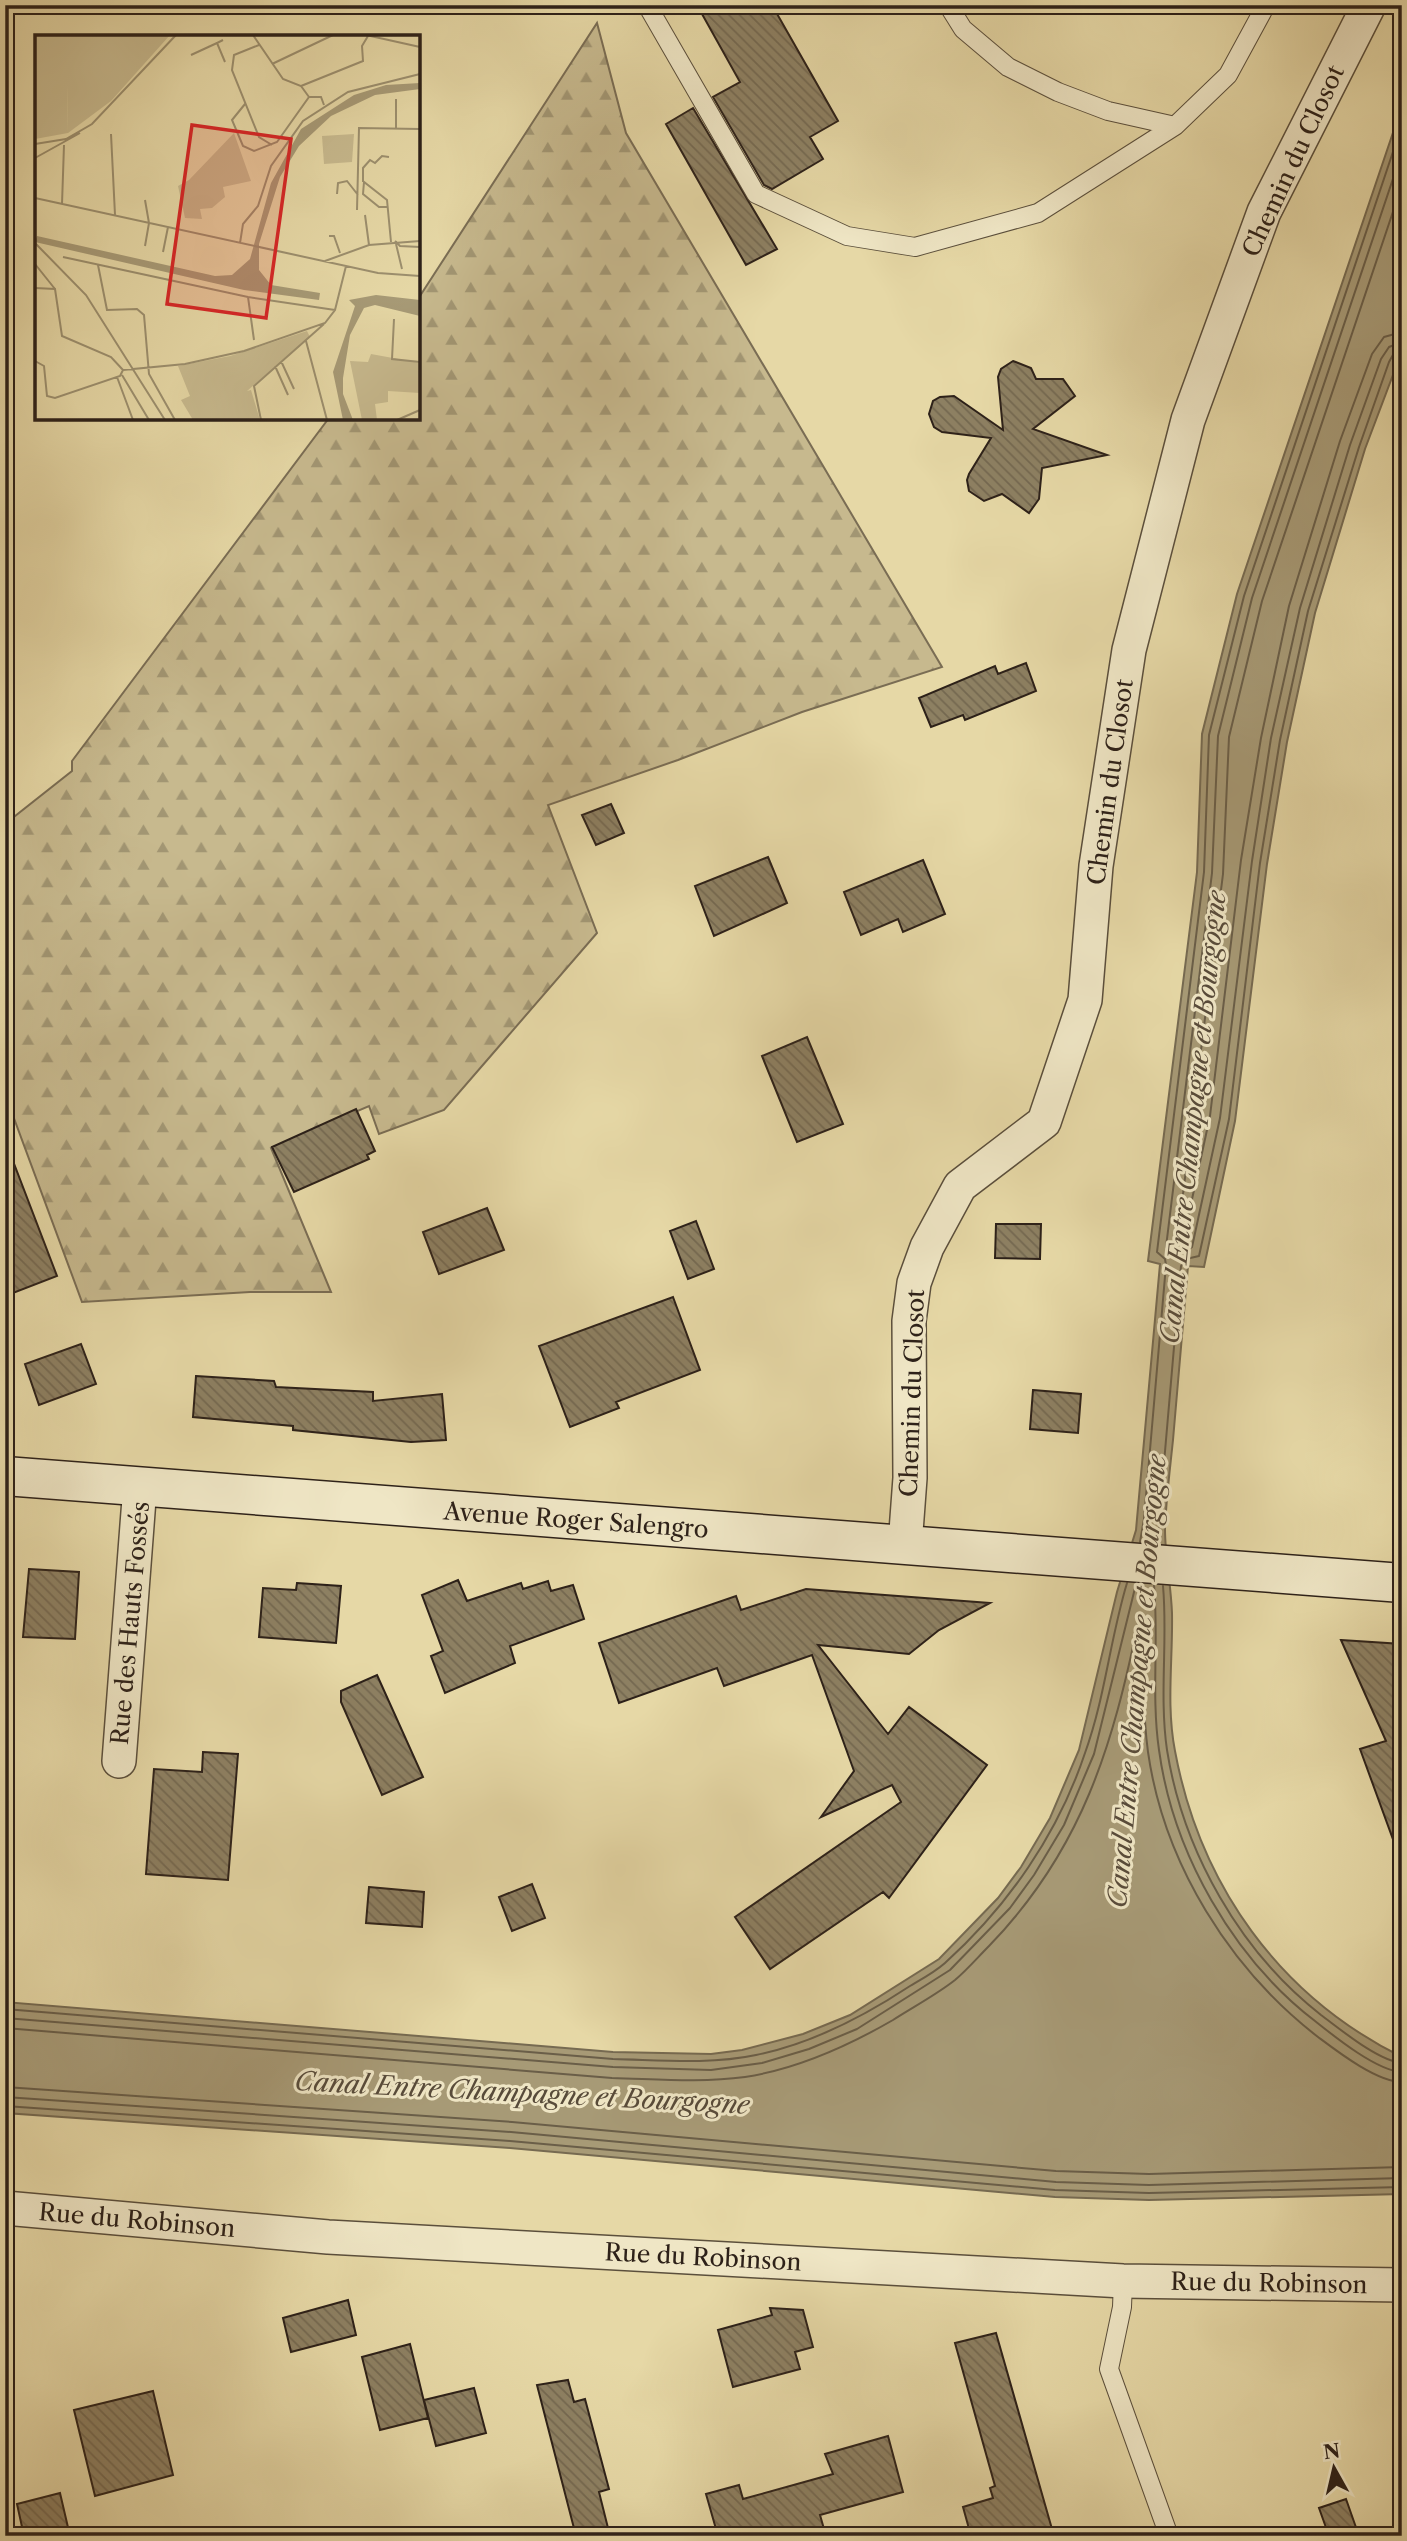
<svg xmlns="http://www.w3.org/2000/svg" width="1407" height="2541" viewBox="0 0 1407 2541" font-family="'Libre Caslon Text',serif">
<defs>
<pattern id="forest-firs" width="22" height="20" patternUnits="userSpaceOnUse" patternTransform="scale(1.75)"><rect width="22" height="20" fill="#c7b98e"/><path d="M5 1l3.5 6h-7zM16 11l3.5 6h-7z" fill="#a29673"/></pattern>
<pattern id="building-back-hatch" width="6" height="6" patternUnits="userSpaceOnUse" patternTransform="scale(1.75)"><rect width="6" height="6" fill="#8d8062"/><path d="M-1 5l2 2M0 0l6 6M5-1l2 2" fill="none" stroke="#746850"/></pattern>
</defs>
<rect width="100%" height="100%" fill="#e6d8a6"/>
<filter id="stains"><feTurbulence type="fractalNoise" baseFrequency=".00286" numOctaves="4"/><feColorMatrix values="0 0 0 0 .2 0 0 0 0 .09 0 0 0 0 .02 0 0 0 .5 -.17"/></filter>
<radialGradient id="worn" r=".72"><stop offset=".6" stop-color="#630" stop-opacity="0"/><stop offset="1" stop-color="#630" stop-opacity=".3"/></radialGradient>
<!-- forest -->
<path fill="url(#forest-firs)" stroke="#7a6d54" stroke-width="2" d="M597 23 626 133 942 667 802 712 678 760 548 805 597 933 444 1110 379 1134 369 1106 271 1148 331 1292H250L82 1302 5 1094V824L72 771V761L329 418H418V299Z"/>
<!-- water -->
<path fill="#a79a76" stroke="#766a51" stroke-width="2" d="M1402 106V351L1365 449 1315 613 1287 742 1267 864 1235 1121 1204 1267 1188 1266C1183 1324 1178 1382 1173 1440 1170 1469 1166 1499 1165 1529 1165 1557 1171 1585 1172 1613 1173 1659 1166 1705 1175 1751 1200 1885 1279 1996 1402 2057V2194L1149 2200 1055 2197 510 2148 5 2113V2002L613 2052 711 2054 742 2050 803 2034 850 2015 939 1959 998 1898 1021 1867 1050 1818 1079 1750 1117 1592 1136 1530 1160 1264 1148 1261 1197 872 1202 734 1237 594Z"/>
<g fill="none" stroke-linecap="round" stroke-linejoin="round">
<!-- shore -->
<path stroke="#6a5e48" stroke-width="2" d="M1402 152 1252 598 1218 736 1212 873 1166 1247 1174 1256 1192 1247 1220 1118 1252 861 1271 738 1300 608 1350 445 1381 359 1389 347 1402 342
M1402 185 1262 601 1229 737 1223 874 1179 1226 1182 1230 1186 1227 1210 1116 1241 860 1261 738 1289 606 1340 441 1372 354 1384 337 1402 332
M1140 1542 1144 1519 1166 1265 1165 1259 1157 1252 1204 872 1209 735 1244 596 1402 125
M1159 1543V1521L1181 1266 1186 1259 1199 1256 1229 1119 1260 863 1280 740 1308 611 1359 447 1389 362 1394 353 1402 351
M1154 1585C1159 1640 1151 1695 1159 1750 1173 1853 1233 1958 1315 2021 1335 2037 1377 2071 1402 2072
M1163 1586C1168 1640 1159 1695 1167 1750 1183 1851 1240 1952 1321 2015 1340 2029 1378 2061 1402 2063
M5 2009 613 2059C660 2060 709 2065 756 2055 811 2044 863 2017 910 1986 922 1979 935 1972 945 1963 1008 1906 1058 1834 1085 1753 1105 1698 1110 1639 1127 1583
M5 2018 613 2067 711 2070 762 2063 809 2049 857 2029 950 1970 1010 1908 1034 1875 1064 1825 1094 1754 1136 1584
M5 2028 612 2078C656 2079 701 2083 745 2077 797 2069 848 2046 893 2020 913 2007 936 1995 955 1980 967 1970 978 1957 989 1946 1082 1850 1113 1746 1139 1618L1142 1616 1145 1619C1144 1663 1142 1708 1148 1752 1164 1864 1230 1969 1318 2037 1338 2052 1377 2082 1402 2082
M5 2087 512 2122 1056 2171 1149 2174 1402 2167
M5 2097 511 2132 1056 2182 1149 2185 1402 2178
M5 2106 510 2141 1055 2190 1149 2193 1402 2187"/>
</g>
<!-- building -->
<path fill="url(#building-back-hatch)" stroke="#2d2119" stroke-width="2" d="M697 5H772L838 121 810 137 823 159 772 189 764 185 713 97 740 82Z
M693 108 777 249 746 265 666 124Z
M1013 361 1031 368 1036 379H1063L1075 396 1033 429 1107 455 1042 468 1039 499 1029 513 1002 494 984 501 969 491 967 480 969 474 991 438 942 432 934 427 929 414 933 401 940 397 954 396 1003 430 998 377 1001 369Z
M1026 663 1036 691 965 720 963 715 931 727 919 698 995 666 998 674Z
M611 804 624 833 596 845 582 815Z
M768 857 787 903 714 936 695 886Z
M923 860 945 914 903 932 898 919 861 935 844 892Z
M807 1037 843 1124 797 1142 762 1056Z
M356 1109 375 1151 367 1155 369 1159 294 1192 272 1147Z
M5 1148H8L57 1276 13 1293 5 1271Z
M487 1208 504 1250 439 1274 423 1232Z
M696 1221 714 1269 688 1279 670 1231Z
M996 1224H1041L1040 1259 995 1258Z
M673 1297 700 1370 616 1402 619 1408 570 1427 539 1346Z
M81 1344 96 1384 39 1405 25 1364Z
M196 1376 274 1381 276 1387 373 1392V1401L442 1394 446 1440 411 1442 293 1430V1426L193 1417Z
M1033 1390 1081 1394 1078 1433 1030 1429Z
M29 1569 79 1572 75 1639 23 1637Z
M458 1580 467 1601 521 1583 523 1589 548 1581 551 1591 573 1585 584 1619 510 1646 515 1663 445 1693 431 1656 443 1651 422 1595Z
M297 1583 341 1586 336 1643 259 1637 263 1588 296 1590Z
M806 1589 990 1603 939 1630 909 1654 818 1645 888 1734 909 1707 987 1765 889 1898 883 1892 770 1969 735 1917 901 1802 892 1785 821 1817 854 1771 812 1655 724 1686 717 1668 619 1703 599 1643 736 1596 741 1610Z
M1341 1640 1402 1644V1852L1398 1853 1360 1749 1386 1741Z
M377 1675 423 1777 382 1795 341 1702V1691Z
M203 1752 238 1754 228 1880 146 1874 154 1769 202 1772Z
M532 1884 545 1918 512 1931 499 1897Z
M369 1887 424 1892 422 1927 366 1923Z
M348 2300 356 2335 291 2352 283 2318Z
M770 2308 803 2310 813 2347 795 2352 800 2369 733 2387 718 2330 772 2315Z
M996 2333 1054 2536H971L963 2507 993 2498 990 2488 995 2486 955 2343Z
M410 2344 428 2418 380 2430 362 2357Z
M568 2380 574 2402 585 2399 609 2489 599 2492 610 2536H576L537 2385Z
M474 2388 486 2433 436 2446 424 2400Z
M153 2391 173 2475 95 2496 74 2410Z
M888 2436 903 2492 820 2515 826 2536H718L706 2494 739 2485 743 2499 833 2474 825 2454Z
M60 2493 70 2536H24L17 2504Z
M1346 2499 1359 2536H1329L1319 2508Z"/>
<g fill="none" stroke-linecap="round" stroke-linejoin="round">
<defs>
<path id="service" d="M647 5 756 194 847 236 915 247 1038 213 1175 126 1228 75 1266 5
M948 5 963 29 1008 67 1058 92 1108 111 1175 126
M1123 2281 1122 2307 1109 2369 1169 2536"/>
<path id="minor" d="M905 1545 910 1478 909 1321 914 1283 927 1247 960 1186 1044 1122 1085 1000 1096 866 1129 650 1188 420 1264 212 1369 5
M119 1761 140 1486
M5 2208 328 2237 1123 2281 1402 2285"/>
<path id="secondary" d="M5 1476 1402 1583"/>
</defs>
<!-- service casing -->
<use href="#service" stroke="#5b4f3c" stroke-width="20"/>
<!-- minor casing -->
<use href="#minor" stroke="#5b4f3c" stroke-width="36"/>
<!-- secondary casing -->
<use href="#secondary" stroke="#2d2119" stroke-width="41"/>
<!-- service -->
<use href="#service" stroke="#efe6c5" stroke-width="18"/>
<!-- minor -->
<use href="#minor" stroke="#efe6c5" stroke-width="33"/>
<!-- secondary -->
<use href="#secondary" stroke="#efe6c5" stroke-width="38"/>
</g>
<g text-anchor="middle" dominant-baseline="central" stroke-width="6" stroke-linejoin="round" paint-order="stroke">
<!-- street labels -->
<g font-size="24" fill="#2d2119" stroke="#efe6c5">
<text transform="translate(1293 161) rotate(-65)">Chemin du Closot</text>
<text transform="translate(1110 782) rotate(-82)">Chemin du Closot</text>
<text transform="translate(912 1393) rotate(-88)">Chemin du Closot</text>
<text transform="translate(576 1520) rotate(4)">Avenue Roger Salengro</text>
<text transform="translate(130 1623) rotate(-85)">Rue des Hauts Fossés</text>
<text transform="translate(137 2220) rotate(5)">Rue du Robinson</text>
<text transform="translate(703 2257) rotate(3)">Rue du Robinson</text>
<text transform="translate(1269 2283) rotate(1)">Rue du Robinson</text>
</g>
<!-- water labels -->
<g font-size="26" font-style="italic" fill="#584b3a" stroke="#efe6c5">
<text transform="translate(1193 1117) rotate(-84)">Canal Entre Champagne et Bourgogne</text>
<text transform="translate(1137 1681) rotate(-85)">Canal Entre Champagne et Bourgogne</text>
<text transform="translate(522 2093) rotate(3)">Canal Entre Champagne et Bourgogne</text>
</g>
</g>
<!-- overview -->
<g transform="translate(35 35)">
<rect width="385" height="385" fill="#e6d8a6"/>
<path d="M0 50H32L33 98 0 104Z" fill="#c7b98e"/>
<path d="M0 0H135L76 66 33 98 32 50H0ZM199 98 216 146 188 152 190 162 177 173 165 174 167 184 150 183 143 151 154 145Z" fill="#c7b98e"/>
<path d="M272 296 275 302 212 356 216 355 225 385H158L146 365 155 361 143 331 195 321Z" fill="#c7b98e"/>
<path d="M319 99 317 127 289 129 287 101Z" fill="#c7b98e"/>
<path d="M336 319 385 328V358L353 356V367L340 369 342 385H327L315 326 333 327Z" fill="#c7b98e"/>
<path d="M385 48V54L340 60 296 81 264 111 245 142 224 209V235L236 250 285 258 284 265 209 255 0 207 2 201 180 241 197 240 215 224 236 148 266 94 319 60 351 50ZM341 260 385 265V281L340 270 329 273 315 300 308 343V359L318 385H308L298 337 320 271 314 265Z" fill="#a79a76"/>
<path fill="none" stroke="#9c8f6e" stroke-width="2" d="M218 0 248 44 266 51 274 62M331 0 385 12M188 5 182 8 190 27M224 10 199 20 197 35 224 102 237 110M156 20 182 8M237 29 298 0M266 51 328 26 327 11 333 1M210 69 197 85 208 111 219 116 242 107 274 62H286L289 70M361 93V64M76 99 80 180M0 109 31 104 57 89 141 0M0 123 45 98M328 147V133L335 125 340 128 347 121 354 122M302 159 303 148 312 146 323 160M0 163 343 238 385 241M27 169 29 110M352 172H344L328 159 329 147 352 165 356 207M322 175 324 93 385 94M330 180 334 210M294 201H299L305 218M360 206 365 211 385 212M0 208 51 260 130 385M205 208 208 189 223 171 236 131 268 86 313 57 385 39M361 209 367 234M110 211 114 188 110 165M128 217 133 192M28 222 213 262 300 275M290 226 334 210 385 206M0 229 20 254M63 230 72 275 102 274 109 280 114 339 140 385H146M0 253 20 254 27 301 76 322 88 335M213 262 219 305M359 284 357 324 385 327M271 306 292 385M0 326 9 331 12 361 20 363 85 341 88 335 150 329 209 316 290 288 300 275 311 231M246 326 259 354M240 331 253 360M87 340 114 385M82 342 98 385M226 385 219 351 289 289M362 385 385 375"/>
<path fill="#d62828" fill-opacity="0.15" stroke="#d62828" stroke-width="3.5" d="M157 90 256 104 231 283 132 269Z"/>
<rect width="385" height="385" fill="none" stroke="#2d2119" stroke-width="3.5"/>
</g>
<!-- margin -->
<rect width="1407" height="2541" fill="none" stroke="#e6d8a6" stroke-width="28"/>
<rect x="7" y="7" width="1393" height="2527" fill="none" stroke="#2d2119" stroke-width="3.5"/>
<rect x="14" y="14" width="1379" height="2513" fill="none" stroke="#2d2119" stroke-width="2"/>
<!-- north arrow -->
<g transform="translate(1334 2468) rotate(352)" stroke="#efe6c5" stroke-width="5" paint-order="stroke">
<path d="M0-5L12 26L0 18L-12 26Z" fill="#2d2119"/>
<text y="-10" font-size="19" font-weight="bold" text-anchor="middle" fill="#2d2119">N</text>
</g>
<rect width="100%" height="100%" filter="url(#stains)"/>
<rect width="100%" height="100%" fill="url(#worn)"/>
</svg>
